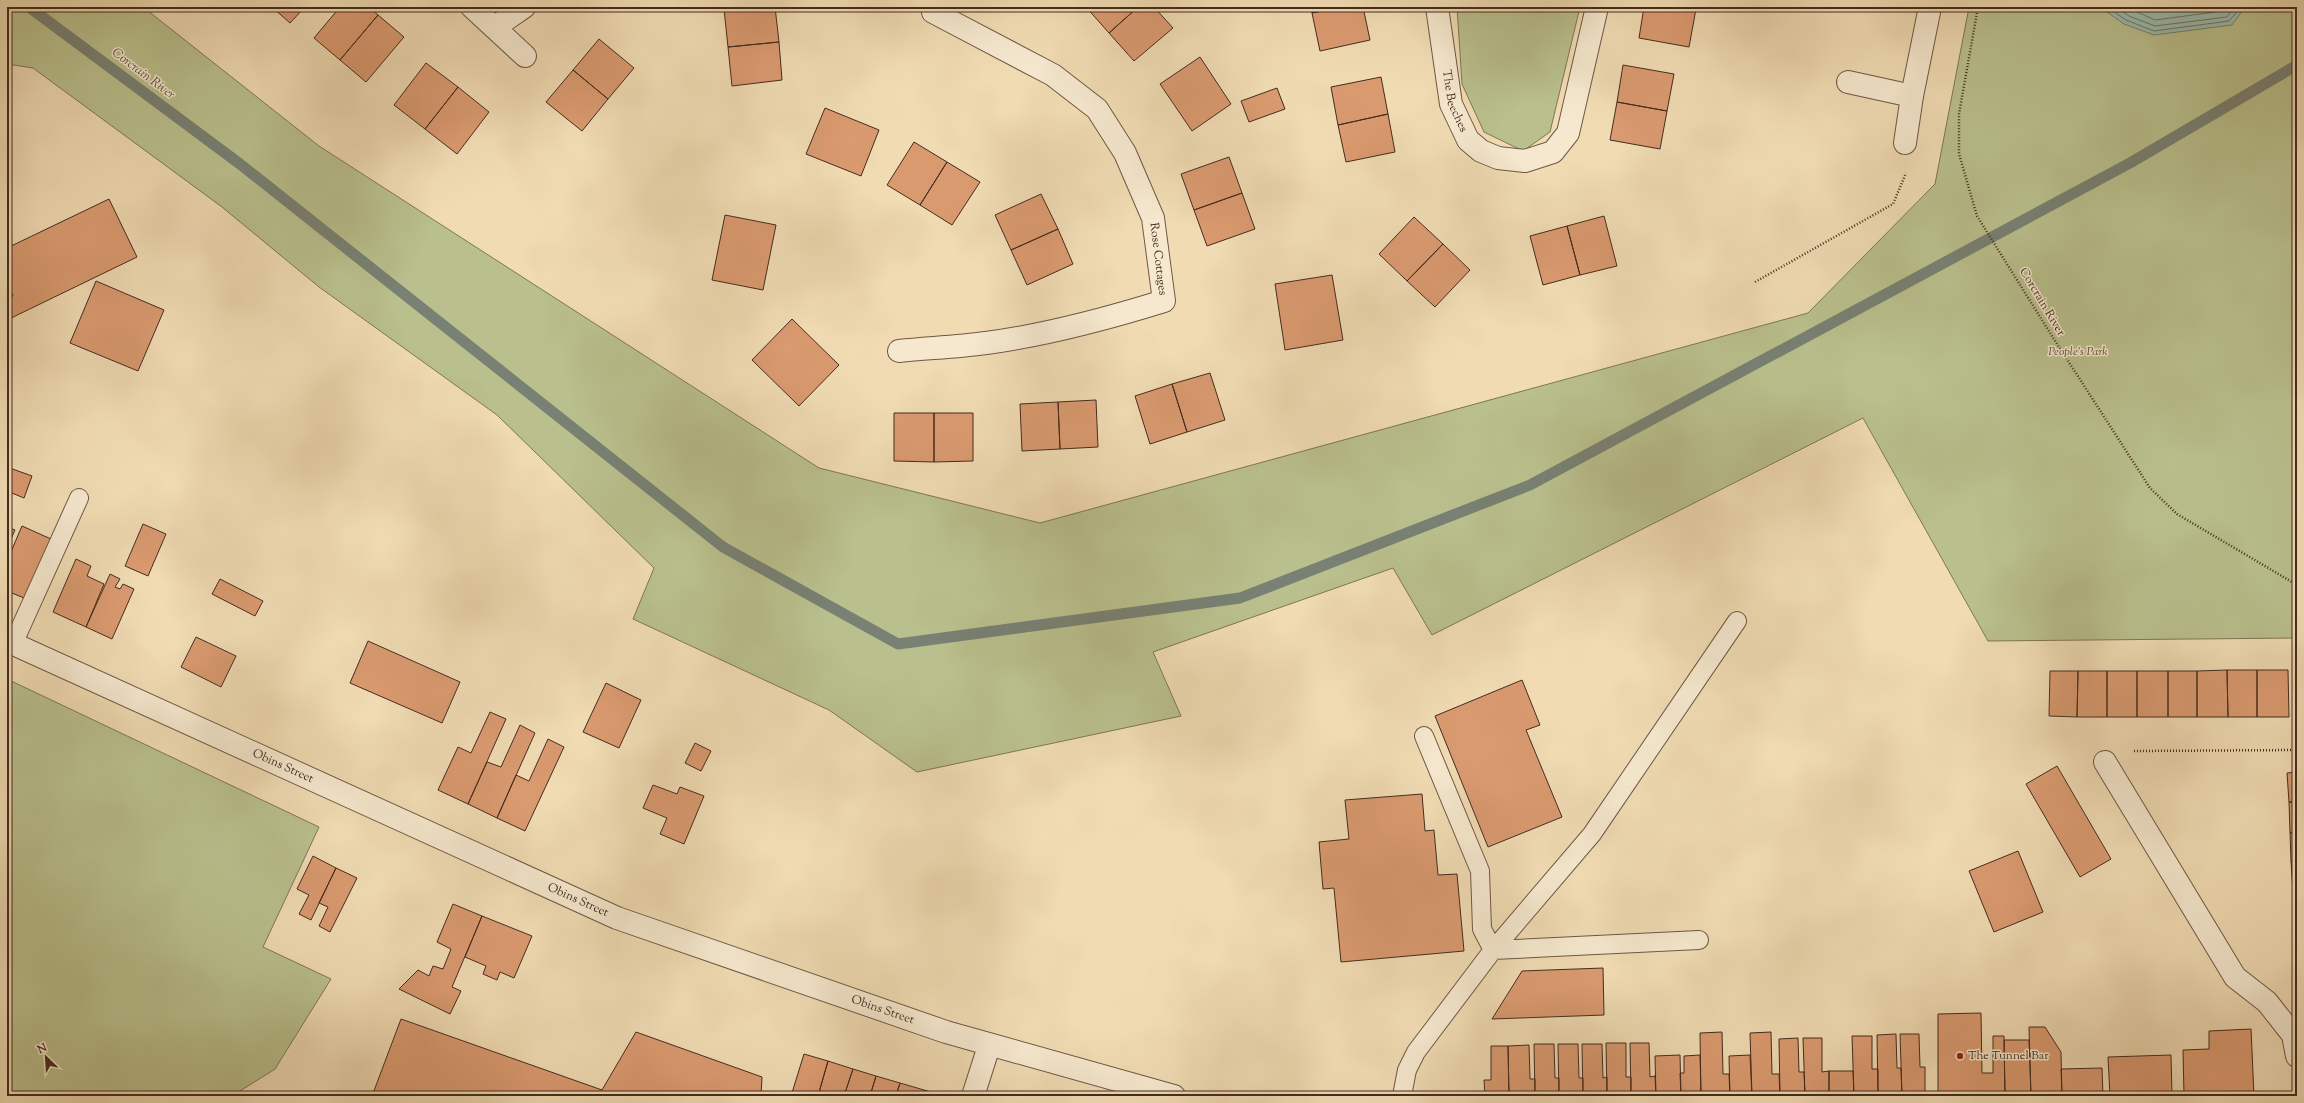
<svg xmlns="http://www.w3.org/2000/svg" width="2304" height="1103" viewBox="0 0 2304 1103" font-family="'Sorts Mill Goudy',serif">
<rect width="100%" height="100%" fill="#f0dbb3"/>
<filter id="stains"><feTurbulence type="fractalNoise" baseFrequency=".005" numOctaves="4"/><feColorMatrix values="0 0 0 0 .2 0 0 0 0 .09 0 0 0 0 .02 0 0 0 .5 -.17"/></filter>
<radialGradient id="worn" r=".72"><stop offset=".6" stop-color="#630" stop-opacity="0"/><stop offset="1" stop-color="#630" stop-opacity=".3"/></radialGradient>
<!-- green -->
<path fill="#b9c08d" stroke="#7f7656" d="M7 7H143L319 146 819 468 1040 523 1808 313 1935 184 1969 7H2297V638L1988 641 1863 418 1432 635 1393 568 1153 652 1181 716 917 772 829 710 633 619 654 568 497 415 319 287 222 207 33 68 7 64Z
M1457 7H1580L1550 132 1523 151 1484 132 1462 84Z
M7 679 319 827 263 947 331 979 275 1069 232 1096H7Z"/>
<!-- water -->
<path fill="#9abbad" stroke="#788174" d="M2100 7H2245L2232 25 2154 35 2124 24Z"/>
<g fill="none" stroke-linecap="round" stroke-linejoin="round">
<!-- shore -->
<path stroke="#707366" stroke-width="1" d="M2107 7 2126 20 2154 31 2229 21 2241 7
M2116 7 2129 16 2155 26 2227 17 2234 7
M2126 7 2155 20 2223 11 2227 7"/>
<!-- stream -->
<path stroke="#788174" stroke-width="11" d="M29 7 240 164 723 547 898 644 1240 598 1530 485 2130 163 2297 65"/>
</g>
<!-- building -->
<path fill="#da9a70" stroke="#452b1f" d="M272 7H305L290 23Z
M340 7H369L378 15 340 60 314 38Z
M749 7H775L779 42 728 47 724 9Z
M1086 7H1138L1109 33Z
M1138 7H1154L1173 28 1134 61 1109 33Z
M1311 7H1341L1312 13Z
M1341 7H1363L1370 40 1320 51 1312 13Z
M1644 7H1683L1696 9 1689 47 1639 38Z
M378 15 404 37 366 82 340 60Z
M599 39 634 68 608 99 573 70Z
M779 42 782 80 732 86 728 47Z
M1200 57 1231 104 1192 131 1160 84Z
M426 63 458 87 425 129 394 105Z
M1623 65 1674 74 1667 111 1617 102Z
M573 70 608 99 582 131 546 102Z
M1381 77 1388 114 1338 125 1331 87Z
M458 87 489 112 457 154 425 129Z
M1277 88 1285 109 1249 122 1241 101Z
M1617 102 1667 111 1660 149 1610 140Z
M825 108 879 130 861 176 806 154Z
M1388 114 1395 152 1346 162 1338 125Z
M914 142 947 162 920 205 887 185Z
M1229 157 1242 193 1194 210 1181 174Z
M947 162 980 182 952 225 920 205Z
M1242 193 1255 229 1207 246 1194 210Z
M1041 194 1058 229 1011 250 995 215Z
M109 199 137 257 7 320V299L13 296 7 283V248Z
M725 215 776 225 763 290 712 280Z
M1604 216 1617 266 1580 275 1567 226Z
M1414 217 1443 244 1407 281 1379 254Z
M1567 226 1580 275 1543 285 1530 236Z
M1058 229 1073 264 1027 285 1011 250Z
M1443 244 1470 270 1435 307 1407 281Z
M1332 275 1343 340 1285 350 1275 284Z
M96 281 164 310 138 371 70 343Z
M792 319 839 365 799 406 752 360Z
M1210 373 1225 420 1187 432 1172 384Z
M1172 384 1187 432 1150 444 1135 396Z
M1096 400 1098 447 1060 449 1058 402Z
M1058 402 1060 449 1022 451 1020 404Z
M894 413H934V462L894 461Z
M934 413H973V461L934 462Z
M7 467 32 476 24 498 7 491Z
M143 524 166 534 148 576 125 566Z
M22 526 51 539 24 598 7 591V561Z
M7 527 15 530 7 548Z
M76 559 91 566 87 576 104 584 86 627 53 612Z
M110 574 120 579 115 587 120 589 123 584 134 589 112 639 86 627Z
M220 579 263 601 255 616 212 594Z
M196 637 236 656 221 687 181 667Z
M368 641 460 682 442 723 350 683Z
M2227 670H2257V717H2228Z
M2227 670 2228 717H2197V671Z
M2257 670H2288L2289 717H2257Z
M2050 671H2078L2077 717 2049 716Z
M2078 671H2107V717H2077Z
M2107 671H2137V717H2107Z
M2137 671H2168V717H2137Z
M2168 671H2197V717H2168Z
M1522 680 1540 725 1526 730 1562 817 1488 847 1435 716Z
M606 683 641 700 619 748 583 732Z
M490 712 506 719 468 804 438 790 458 747 471 753Z
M520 725 535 733 497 818 468 804 487 762 501 767Z
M548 739 564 747 525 831 497 818 516 775 529 781Z
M695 743 711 751 701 771 685 763Z
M2057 766 2111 859 2080 877 2026 784Z
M2297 772V802H2289L2287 773Z
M653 785 677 794 680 787 704 796 684 844 660 834 667 818 643 808Z
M1422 794 1425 831 1434 830 1438 875 1457 874 1464 951 1341 962 1334 888 1323 889 1319 842 1349 839 1345 800Z
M2289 802H2297V832L2290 833Z
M2297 832V861H2291L2290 833Z
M2018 851 2043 912 1994 932 1969 871Z
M313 856 336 868 311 920 299 914 309 895 297 889Z
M2291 861H2297V892H2293Z
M336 868 357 878 330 932 319 926 328 907 319 903Z
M2293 892H2297V922H2294Z
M453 904 482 916 452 987 461 991 450 1014 399 989 418 970 429 976 433 966 443 969 451 949 437 942Z
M482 916 532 936 514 978 500 972 497 980 483 974 486 966 465 957Z
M2294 922H2297V952H2296Z
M1603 968 1604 1015 1492 1019 1522 971Z
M1981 1013 1982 1073H1993V1036H2004L2005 1096H1938V1014Z
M401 1019 602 1090 636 1032 762 1077 761 1096H372Z
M2029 1027H2045L2061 1052 2062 1096H2031Z
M2251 1029 2254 1096H2184L2183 1050 2209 1049V1031Z
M1722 1032 1723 1074H1729L1730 1096H1701L1700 1033Z
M1771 1032 1772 1074H1779L1780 1096H1752L1750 1033Z
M1896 1034 1897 1068H1901L1902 1096H1878L1877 1035Z
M1900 1034H1919L1920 1067H1925V1096H1902Z
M1852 1036H1872V1069H1878V1096H1854Z
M1798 1038 1799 1072H1804L1805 1096H1780L1779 1039Z
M1803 1038H1822V1072L1829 1071V1096H1805Z
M2004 1040H2029L2031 1096H2005Z
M1606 1043H1626V1077H1631V1096H1607Z
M1630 1043H1649L1650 1077 1655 1076 1656 1096H1631Z
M1534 1044H1554L1555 1078H1559V1096H1535Z
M1558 1044H1578L1579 1078H1583V1096H1559Z
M1582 1044H1602L1603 1078 1607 1077V1096H1583Z
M1529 1045 1530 1079H1535V1096H1509L1508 1046Z
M1491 1046H1508L1509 1096H1485L1484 1080H1491Z
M804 1054 828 1061 818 1096H791Z
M1680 1055 1681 1096H1656L1655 1056Z
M1700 1055 1701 1096H1681L1680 1073H1684V1056Z
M1750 1055 1752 1096H1730L1729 1056Z
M2171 1055 2172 1096H2110L2108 1057Z
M828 1061 853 1069 844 1096H818Z
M2102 1068 2103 1096H2062L2061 1069Z
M853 1069 876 1076 870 1096H844Z
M1829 1071H1853L1854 1096H1829Z
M876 1076 900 1083 896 1096H870Z
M900 1083 924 1090 923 1096H896Z
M924 1090 945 1096H923Z"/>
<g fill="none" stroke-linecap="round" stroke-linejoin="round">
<defs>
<path id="service" d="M13 644 79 498
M1424 736 1480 871 1482 929 1493 950 1699 940
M1402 1096 1407 1070 1416 1052 1493 950 1592 834 1737 621"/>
<g id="minor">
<path d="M472 7 525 56"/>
<path id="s1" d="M1437 7 1451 104 1468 140 1481 151 1498 158 1525 161 1553 152 1568 133 1597 7"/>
<path d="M495 27 524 7"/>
<path d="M1848 82 1912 96"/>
<path d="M1905 143 1912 96 1930 7"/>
<path d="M899 351C928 348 957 347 986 343 1047 335 1106 319 1164 301L1153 218 1125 153 1097 109 1053 75 933 12 932 7"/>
<path id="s2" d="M7 641 617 918 946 1032 1174 1096"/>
<path d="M2105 762 2235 977 2267 1002 2293 1035 2297 1056"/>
<path d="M973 1096 989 1046"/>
</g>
</defs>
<!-- service casing -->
<use href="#service" stroke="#705744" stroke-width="20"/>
<!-- minor casing -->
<use href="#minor" stroke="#705744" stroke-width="24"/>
<!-- path -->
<path stroke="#452b1f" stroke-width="2.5" stroke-dasharray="1 2" stroke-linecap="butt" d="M1978 7 1959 114V154L1977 216 2052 336 2150 488 2177 514 2297 585
M1755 282 1893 204 1906 173
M2134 751 2297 750"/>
<!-- service -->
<use href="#service" stroke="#f5e8ce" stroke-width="18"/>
<!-- minor -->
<use href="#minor" stroke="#f5e8ce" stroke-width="22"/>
</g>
<!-- markers -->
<circle fill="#8f2418" stroke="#f5e8ce" stroke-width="1.5" cx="1960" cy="1056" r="4"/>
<g text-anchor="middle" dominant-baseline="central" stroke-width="3" stroke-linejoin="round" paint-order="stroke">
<!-- street labels -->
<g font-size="12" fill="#452b1f" stroke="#f5e8ce">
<text stroke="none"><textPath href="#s1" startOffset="96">The Beeches</textPath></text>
<text transform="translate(1158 259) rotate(83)">Rose Cottages</text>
<text transform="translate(2042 302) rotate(59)">Corcrain River</text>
<text stroke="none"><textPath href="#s2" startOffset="303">Obins Street</textPath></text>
<text stroke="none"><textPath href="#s2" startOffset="627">Obins Street</textPath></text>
<text stroke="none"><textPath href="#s2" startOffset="951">Obins Street</textPath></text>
</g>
<!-- park labels -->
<g font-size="12" font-style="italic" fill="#5c4935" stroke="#f5e8ce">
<text x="2078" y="352">People's Park</text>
</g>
<!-- poi labels -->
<g font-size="12" fill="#452b1f" stroke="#f5e8ce" text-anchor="start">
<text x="1968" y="1056">The Tunnel Bar</text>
</g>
<!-- water labels -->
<g font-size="13" font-style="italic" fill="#5a4f42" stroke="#f5e8ce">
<text transform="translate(143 74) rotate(37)">Corcrain River</text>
</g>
</g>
<!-- margin -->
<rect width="2304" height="1103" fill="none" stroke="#f0dbb3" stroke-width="24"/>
<rect x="8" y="8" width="2288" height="1087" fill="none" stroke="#452b1f" stroke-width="2"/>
<rect x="12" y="12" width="2280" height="1079" fill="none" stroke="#452b1f"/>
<!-- north arrow -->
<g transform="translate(46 1057) rotate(335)" stroke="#f5e8ce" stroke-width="3" paint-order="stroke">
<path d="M0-3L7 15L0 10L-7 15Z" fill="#452b1f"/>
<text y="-6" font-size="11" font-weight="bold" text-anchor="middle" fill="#452b1f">N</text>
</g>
<rect width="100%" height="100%" filter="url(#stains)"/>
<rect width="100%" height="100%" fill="url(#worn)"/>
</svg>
